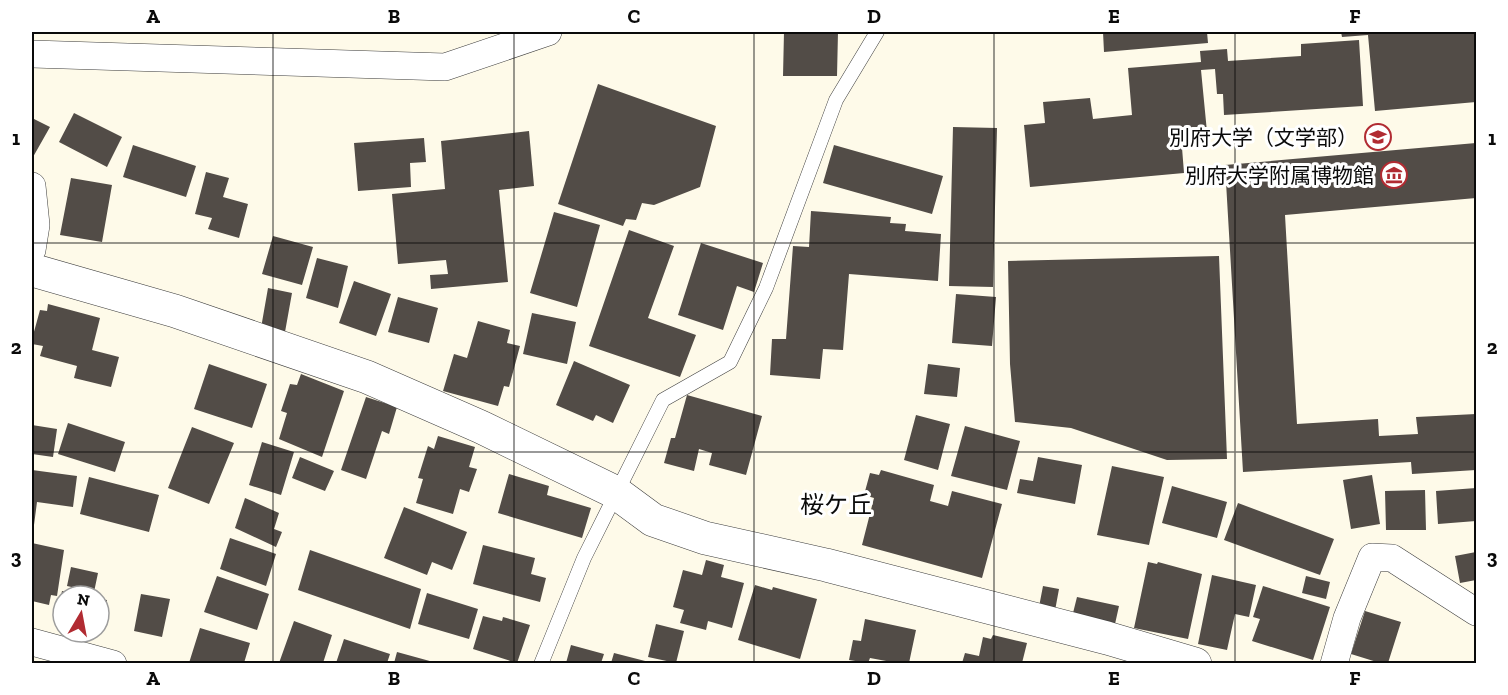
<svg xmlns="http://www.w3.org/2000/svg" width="1508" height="695" viewBox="0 0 1508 695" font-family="'Zilla Slab','Noto Sans JP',serif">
<rect width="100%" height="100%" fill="#fefae9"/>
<!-- building -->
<path fill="#524c47" d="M784 32H838L837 76H783Z
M1103 32H1207L1208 43 1104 52Z
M1341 32H1476V102L1375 111 1368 35 1342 37Z
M1359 40 1363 106 1224 115 1223 94H1217L1215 69 1201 70 1207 132 1181 135 1184 173 1030 187 1024 125 1045 123 1043 102 1090 98 1093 119 1132 115 1128 68 1201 62 1200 51 1227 49 1228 61 1301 56V44Z
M598 84 716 126 700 187 654 205 642 203 636 220 626 219 623 226 558 204Z
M74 113 122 137 107 167 59 142Z
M32 118 50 127 33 157 32 156Z
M953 127 997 128 993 287 949 286Z
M529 131 534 186 499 190 508 282 431 289 430 275 448 274 446 260 398 264 392 194 445 189 441 141Z
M424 138 426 162 410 163 411 187 358 191 354 143Z
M1476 143V198L1285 215 1297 424 1378 419 1379 436 1418 434 1416 417 1476 414V470L1412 474 1411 462 1243 472 1225 165Z
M133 145 196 166 186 197 123 177Z
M834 145 943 176 932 214 823 183Z
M206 172 229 178 223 197 248 204 239 238 208 229 212 218 195 214Z
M71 178 112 185 102 242 60 235Z
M811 211 891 217 890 223 906 224 905 231 941 234 938 281 849 274 843 350 823 349 820 379 770 375 772 339H786L793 246 809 247Z
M554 212 600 225 577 307 530 293Z
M629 230 674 246 648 318 696 335 680 377 589 346Z
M273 236 313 247 302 285 262 274Z
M701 243 763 263 754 292 737 286 723 330 678 315Z
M1219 256 1227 459 1167 460 1071 428 1015 422 1010 364 1008 261Z
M317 258 348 266 338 308 306 298Z
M354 281 391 294 376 336 339 323Z
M268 288 292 293 285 332 261 328Z
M956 294 996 297 992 346 952 343Z
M398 297 438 308 429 343 388 332Z
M48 304 100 318 92 350 119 357 111 387 74 378 77 366 40 356 43 346 32 344V339L40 310 47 311Z
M532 313 576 322 567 364 523 354Z
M478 321 510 330 507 343 520 346 509 387 504 386 498 406 443 391 454 354 467 358Z
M574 361 630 385 613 423 596 415 593 421 556 405Z
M209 364 267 384 252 428 194 409Z
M928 364 960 368 957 397 924 394Z
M301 374 344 391 322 457 279 439 287 413 281 411 290 384 297 385Z
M687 395 762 416 746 475 709 465 712 453 699 449 694 471 664 463 671 438H675Z
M366 397 397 407 389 434 382 431 366 479 341 470Z
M916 415 950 424 938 470 904 460Z
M68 423 125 442 115 472 58 454Z
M32 425 57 429 53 457 32 454Z
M965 426 1020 441 1007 490 951 476Z
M192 427 234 443 209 504 168 488Z
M438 436 475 447 469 467 477 469 469 492 460 489 453 514 416 503 423 479 418 478 428 446 434 449Z
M262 442 294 452 281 495 249 485Z
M300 457 334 471 325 491 292 478Z
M1038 457 1082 465 1075 504 1017 493 1020 479 1033 481Z
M1112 466 1164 477 1149 545 1097 535Z
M32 470 77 476 73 507 37 502 34 525 32 524Z
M881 470 934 485 930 501 948 506 952 491 1002 504 982 578 862 545 874 498 864 495 870 473 879 475Z
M509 474 549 486 547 495 591 508 582 538 498 513Z
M1372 475 1380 524 1351 529 1343 480Z
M89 477 159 495 149 532 80 514Z
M1172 486 1227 502 1217 538 1162 523Z
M1476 488V521L1438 524 1436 491Z
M1425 490 1426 530H1386L1385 491Z
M245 498 279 513 274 529 282 532 276 547 235 528Z
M1238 503 1334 539 1320 575 1224 540Z
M404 507 467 532 452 570 432 562 427 575 384 558Z
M230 538 276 554 266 586 220 569Z
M32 543 64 550 57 596 51 595 49 605 32 601Z
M483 545 535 558 531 574 546 578 540 602 473 584Z
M310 550 421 589 410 629 298 590Z
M1476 552V580L1460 583 1455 556Z
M706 560 724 565 721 577 744 583 732 628 708 621 706 630 680 623 684 610 673 607 683 570 702 575Z
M1148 562 1157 564 1158 562 1202 574 1188 639 1134 628Z
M71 567 98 573 94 592 67 586Z
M1212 575 1256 585 1249 617 1235 614 1227 650 1198 644Z
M217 576 269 594 257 630 204 612Z
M1306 576 1330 582 1326 599 1302 593Z
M755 585 772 590 773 587 817 599 800 659 738 640Z
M1043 586 1059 589 1054 616 1038 612Z
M1263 586 1330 607 1313 660 1252 641 1260 619 1253 617Z
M62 591 81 595 63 596V622L56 620Z
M427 593 478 609 469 639 418 624Z
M141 594 170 599 162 637 134 631Z
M1077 597 1119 606 1113 633 1073 613Z
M99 599 107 600 100 633H99Z
M1365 611 1401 622 1388 663H1380L1351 654Z
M483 616 502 621 503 617 530 625 517 663 473 649Z
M865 619 916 630 909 663H897L870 658 868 663 849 660 853 640 861 641Z
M294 621 332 635 323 663H279Z
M656 624 684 631 676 663 648 657Z
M200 628 250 643 244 663H189Z
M993 635 1027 643 1022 663H962L965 653 979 656 983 637 991 639Z
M344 639 390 654 387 663H336Z
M571 645 604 654 601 663H566Z
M397 652 437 663H394Z
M614 653 649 662V663H611Z"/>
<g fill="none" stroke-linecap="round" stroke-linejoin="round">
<defs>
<path id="service" d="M541 664 584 558 663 400 730 362 766 288 836 100 877 32"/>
<path id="minor" d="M32 54 445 67 548 32
M32 186 36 225 32 250
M32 642 113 664
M1334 664 1347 618 1372 557 1392 558 1476 612"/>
<path id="tertiary" d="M32 270 175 311 367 377 481 427 615 492 653 520 705 538 826 565 1107 638 1195 664"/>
</defs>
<!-- service casing -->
<use href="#service" stroke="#3d3d3d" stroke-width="15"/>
<!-- minor casing -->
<use href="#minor" stroke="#3d3d3d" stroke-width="28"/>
<!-- tertiary casing -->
<use href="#tertiary" stroke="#3d3d3d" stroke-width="34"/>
<!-- service -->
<use href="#service" stroke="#fff" stroke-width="14"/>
<!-- minor -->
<use href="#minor" stroke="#fff" stroke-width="27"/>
<!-- tertiary -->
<use href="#tertiary" stroke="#fff" stroke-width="33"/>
</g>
<!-- grid -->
<path fill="none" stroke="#0a0a0a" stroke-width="1.5" stroke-opacity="0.55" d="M273 32V664M514 32V664M754 32V664M994 32V664M1235 32V664M32 243H1476M32 452H1476"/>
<!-- icons -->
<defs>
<symbol id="university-ring" viewBox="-11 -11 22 22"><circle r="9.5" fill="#fff" stroke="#b12b32" stroke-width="1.5"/><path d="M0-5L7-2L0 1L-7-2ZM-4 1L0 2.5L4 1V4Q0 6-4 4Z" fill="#b12b32"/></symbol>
<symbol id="museum-ring" viewBox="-11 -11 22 22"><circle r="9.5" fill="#fff" stroke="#b12b32" stroke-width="1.5"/><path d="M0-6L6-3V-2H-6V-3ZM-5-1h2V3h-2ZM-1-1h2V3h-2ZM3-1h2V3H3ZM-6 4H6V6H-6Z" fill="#b12b32"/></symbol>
</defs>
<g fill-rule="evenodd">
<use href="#university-ring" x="1363" y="122" width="30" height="30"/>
<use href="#museum-ring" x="1379" y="160" width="30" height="30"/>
</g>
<g text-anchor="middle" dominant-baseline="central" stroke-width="6" stroke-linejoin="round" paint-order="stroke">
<!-- poi labels -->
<g font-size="21" fill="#0a0a0a" stroke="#fff" text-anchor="end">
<text x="1358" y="137">別府大学（文学部）</text>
<text x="1374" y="175">別府大学附属博物館</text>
</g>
<!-- quarter labels -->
<g font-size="24" fill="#0a0a0a" stroke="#fff">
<text x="836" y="504">桜ケ丘</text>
</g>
</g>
<!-- border -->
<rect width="1508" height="695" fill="none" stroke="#ffffff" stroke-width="66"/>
<!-- north arrow -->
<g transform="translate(81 614) rotate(10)"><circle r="28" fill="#ffffff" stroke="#9d9d9d" stroke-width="1.5"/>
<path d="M0-4.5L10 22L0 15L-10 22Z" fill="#b12b32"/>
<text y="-9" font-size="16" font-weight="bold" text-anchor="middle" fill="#0a0a0a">N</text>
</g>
<rect x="33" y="33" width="1442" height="629" fill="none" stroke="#0a0a0a" stroke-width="2"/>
<g font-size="20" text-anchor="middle" font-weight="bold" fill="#0a0a0a">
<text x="153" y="23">A</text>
<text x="394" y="23">B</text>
<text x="634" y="23">C</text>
<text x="874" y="23">D</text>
<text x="1114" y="23">E</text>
<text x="1355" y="23">F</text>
<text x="16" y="145">1</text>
<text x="1492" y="145">1</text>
<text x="16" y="354">2</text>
<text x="1492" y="354">2</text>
<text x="16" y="564">3</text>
<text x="1492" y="564">3</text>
<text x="153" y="685">A</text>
<text x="394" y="685">B</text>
<text x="634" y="685">C</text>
<text x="874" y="685">D</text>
<text x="1114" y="685">E</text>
<text x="1355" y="685">F</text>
</g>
</svg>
